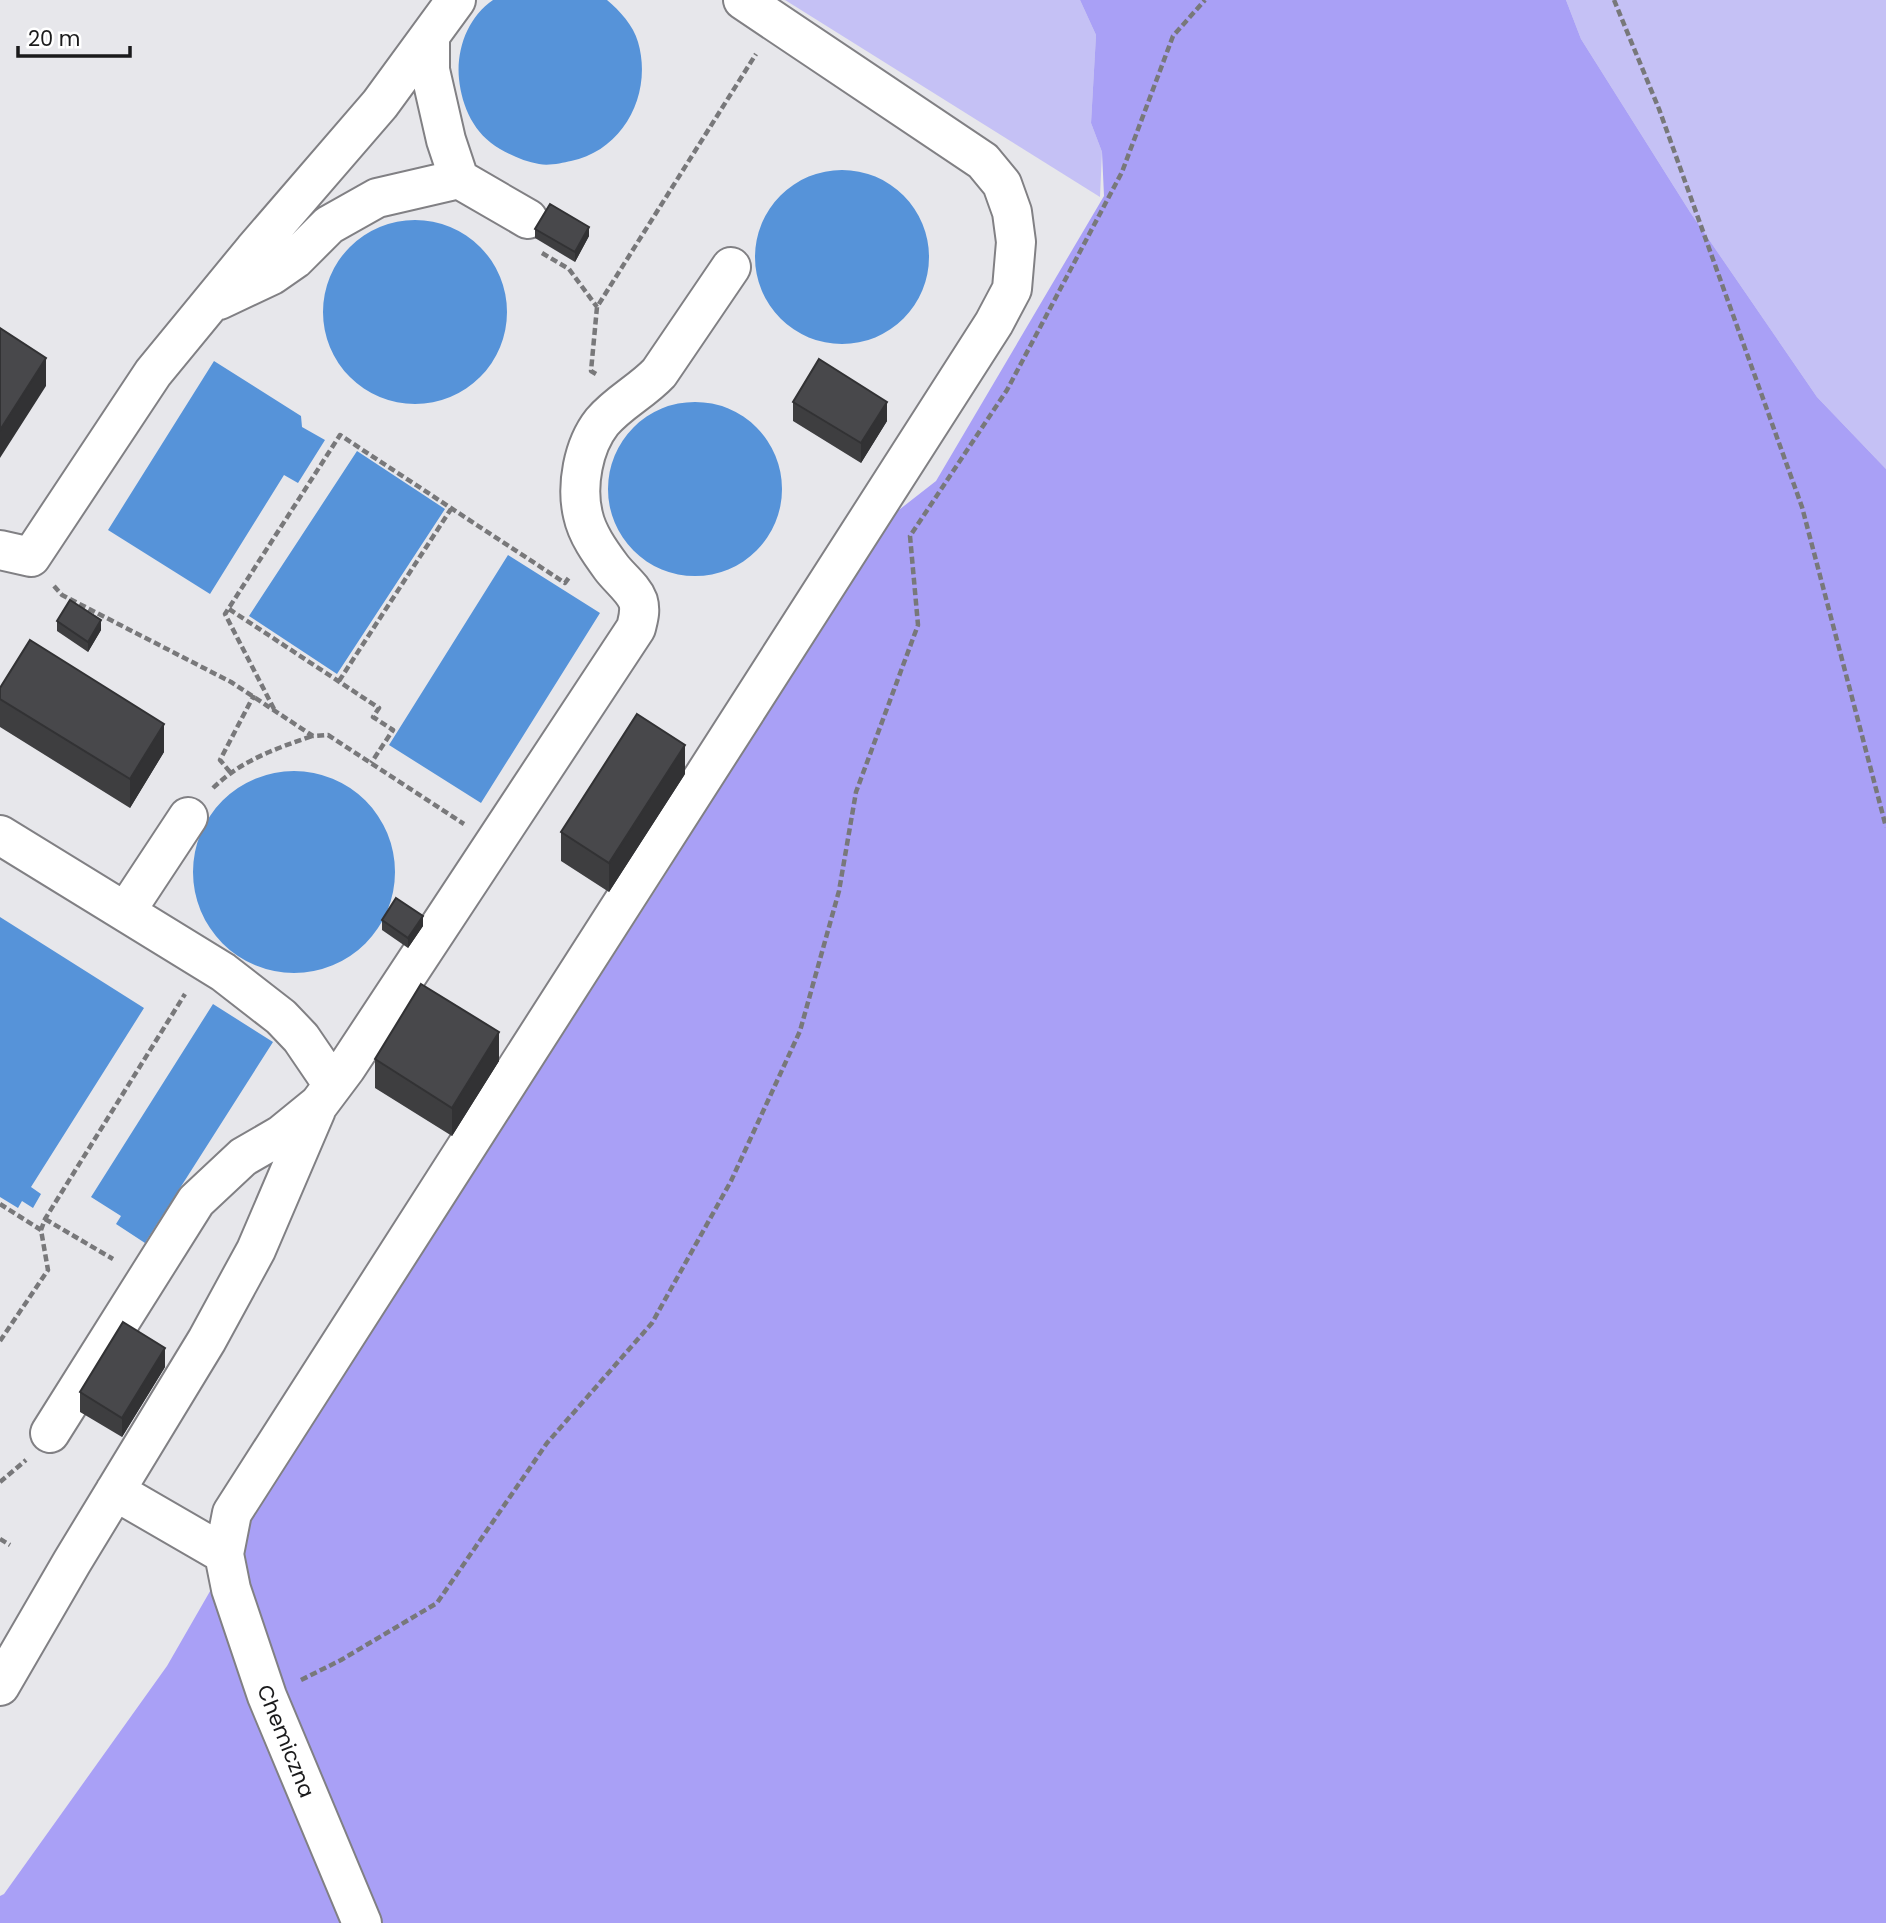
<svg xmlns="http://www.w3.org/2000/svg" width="1886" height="1923" viewBox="0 0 1886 1923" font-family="Poppins,sans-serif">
<rect width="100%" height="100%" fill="#e7e7eb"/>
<!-- green -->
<path fill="#c5c1f5" d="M785 0H1080L1096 35 1091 123 1102 152 1100 197Z
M1566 0H1886V469L1817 397 1690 212 1581 39Z"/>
<!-- forest -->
<path fill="#a9a0f6" d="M1080 0H1566L1581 39 1690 212 1817 397 1886 469V1923H0V1896L4 1894 167 1666 255 1513 664 877 886 520 936 481 1104 196 1102 152 1091 123 1096 35Z"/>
<!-- water -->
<path fill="#5693d9" d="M493 0H607C620 11 633 25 638 42 653 93 624 150 571 161 562 163 549 166 539 164 526 162 512 156 500 149 474 134 462 107 459 79 456 49 468 17 493 0Z
M755 257a87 87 0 1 1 174 0a87 87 0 1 1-174 0Z
M323 312a92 92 0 1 1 184 0a92 92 0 1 1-184 0Z
M214 361 301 416 302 427 325 440 298 483 284 475 210 594 108 530Z
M608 489a87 87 0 1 1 174 0a87 87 0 1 1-174 0Z
M357 451 445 509 337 674 249 616Z
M508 555 600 613 481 803 389 745Z
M193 872a101 101 0 1 1 202 0a101 101 0 1 1-202 0Z
M0 917 144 1008 31 1187 41 1194 33 1208 22 1201 18 1208 0 1197Z
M213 1004 273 1042 145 1243 116 1224 121 1216 91 1197Z"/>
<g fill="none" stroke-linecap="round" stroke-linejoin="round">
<defs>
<path id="minor" d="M430 36V70L446 140 459 179 528 219
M219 300 272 275 295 259 329 225 377 198 459 179
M0 550 31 557 153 373 254 250 380 104 456 0
M0 835 223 972 281 1017 301 1038 333 1085
M126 911 188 817
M50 1433 196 1201 243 1157 281 1135 319 1104 346 1068 636 628C638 619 641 611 638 601 633 588 619 578 611 567 600 552 587 534 583 515 576 486 583 446 602 422 619 402 641 392 659 373L731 267
M115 1491 224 1554
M0 1686 72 1562 207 1340 256 1250 316 1110
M362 1923 267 1696 231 1589 224 1554 232 1513 994 323 1012 289 1016 242 1012 212 1002 184 983 161 743 0"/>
</defs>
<!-- minor casing -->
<use href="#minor" stroke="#818084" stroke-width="42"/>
<!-- path -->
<path stroke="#78787a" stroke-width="4.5" stroke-dasharray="7 3.5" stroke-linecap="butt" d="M1614 0 1659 109 1802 507 1886 827
M542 253 569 269 597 307
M596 374 591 371 597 307 756 54
M54 586 62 595 231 682 313 736 328 735 464 824
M229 609 379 708 373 717 393 730 371 763
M339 681 451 509
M274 709 225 614 340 435 565 583 570 576
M230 772 220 760 254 695
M213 788C242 760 275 749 312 736
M0 1204 41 1230
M45 1219 113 1259
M0 1341 48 1270 41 1230 45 1219 185 994
M0 1482 26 1460
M0 1539 10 1545
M301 1680 341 1660 437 1603 547 1443 652 1323 731 1181 800 1031 839 891 856 792 918 625 910 536 1007 390 1122 172 1173 36 1205 0"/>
<!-- minor -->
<use href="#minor" stroke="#fff" stroke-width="38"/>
</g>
<!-- wall -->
<path fill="#3e3e40" d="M535 229 589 236 575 262 535 238Z
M793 402 887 421 861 463 793 421Z
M57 621 101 630 88 652 57 631Z
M0 688 164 752 130 808 0 727Z
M685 774 609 892 561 861V832Z
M382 920 423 926 408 948 382 930Z
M375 1059 499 1061 452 1136 375 1088Z
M165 1367 122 1437 80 1412V1392Z"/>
<!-- shaded-wall -->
<path fill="#323234" d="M589 227V236L575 262V252Z
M46 358V386L0 458V430Z
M887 402V421L861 463V443Z
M101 620V630L88 652V642Z
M164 724V752L130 808V779Z
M685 745V774L609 892V863Z
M423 916V926L408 948V938Z
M499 1032V1061L452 1136V1108Z
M165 1348V1367L122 1437V1418Z"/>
<!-- building -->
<path fill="#48484b" stroke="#323234" stroke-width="2" d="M550 204 589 227 575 252 535 229Z
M0 328 46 358 0 430Z
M819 359 887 402 861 443 793 402Z
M70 600 101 620 88 642 57 621Z
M30 640 164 724 130 779 0 699V688Z
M637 714 685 745 609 863 561 832Z
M396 898 423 916 408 938 382 920Z
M421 984 499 1032 452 1108 375 1059Z
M123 1322 165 1348 122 1418 80 1392Z"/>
<g text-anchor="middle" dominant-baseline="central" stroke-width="7" stroke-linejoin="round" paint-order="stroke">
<!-- street labels -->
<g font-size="21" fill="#1a1a1b" stroke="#fff">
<text transform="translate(286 1741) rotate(68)">Chemiczna</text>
</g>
</g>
<!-- scale -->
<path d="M18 46v10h112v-10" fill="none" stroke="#1a1a1b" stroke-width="3.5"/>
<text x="28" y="46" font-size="21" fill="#1a1a1b" stroke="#ffffff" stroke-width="5" paint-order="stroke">20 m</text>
</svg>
